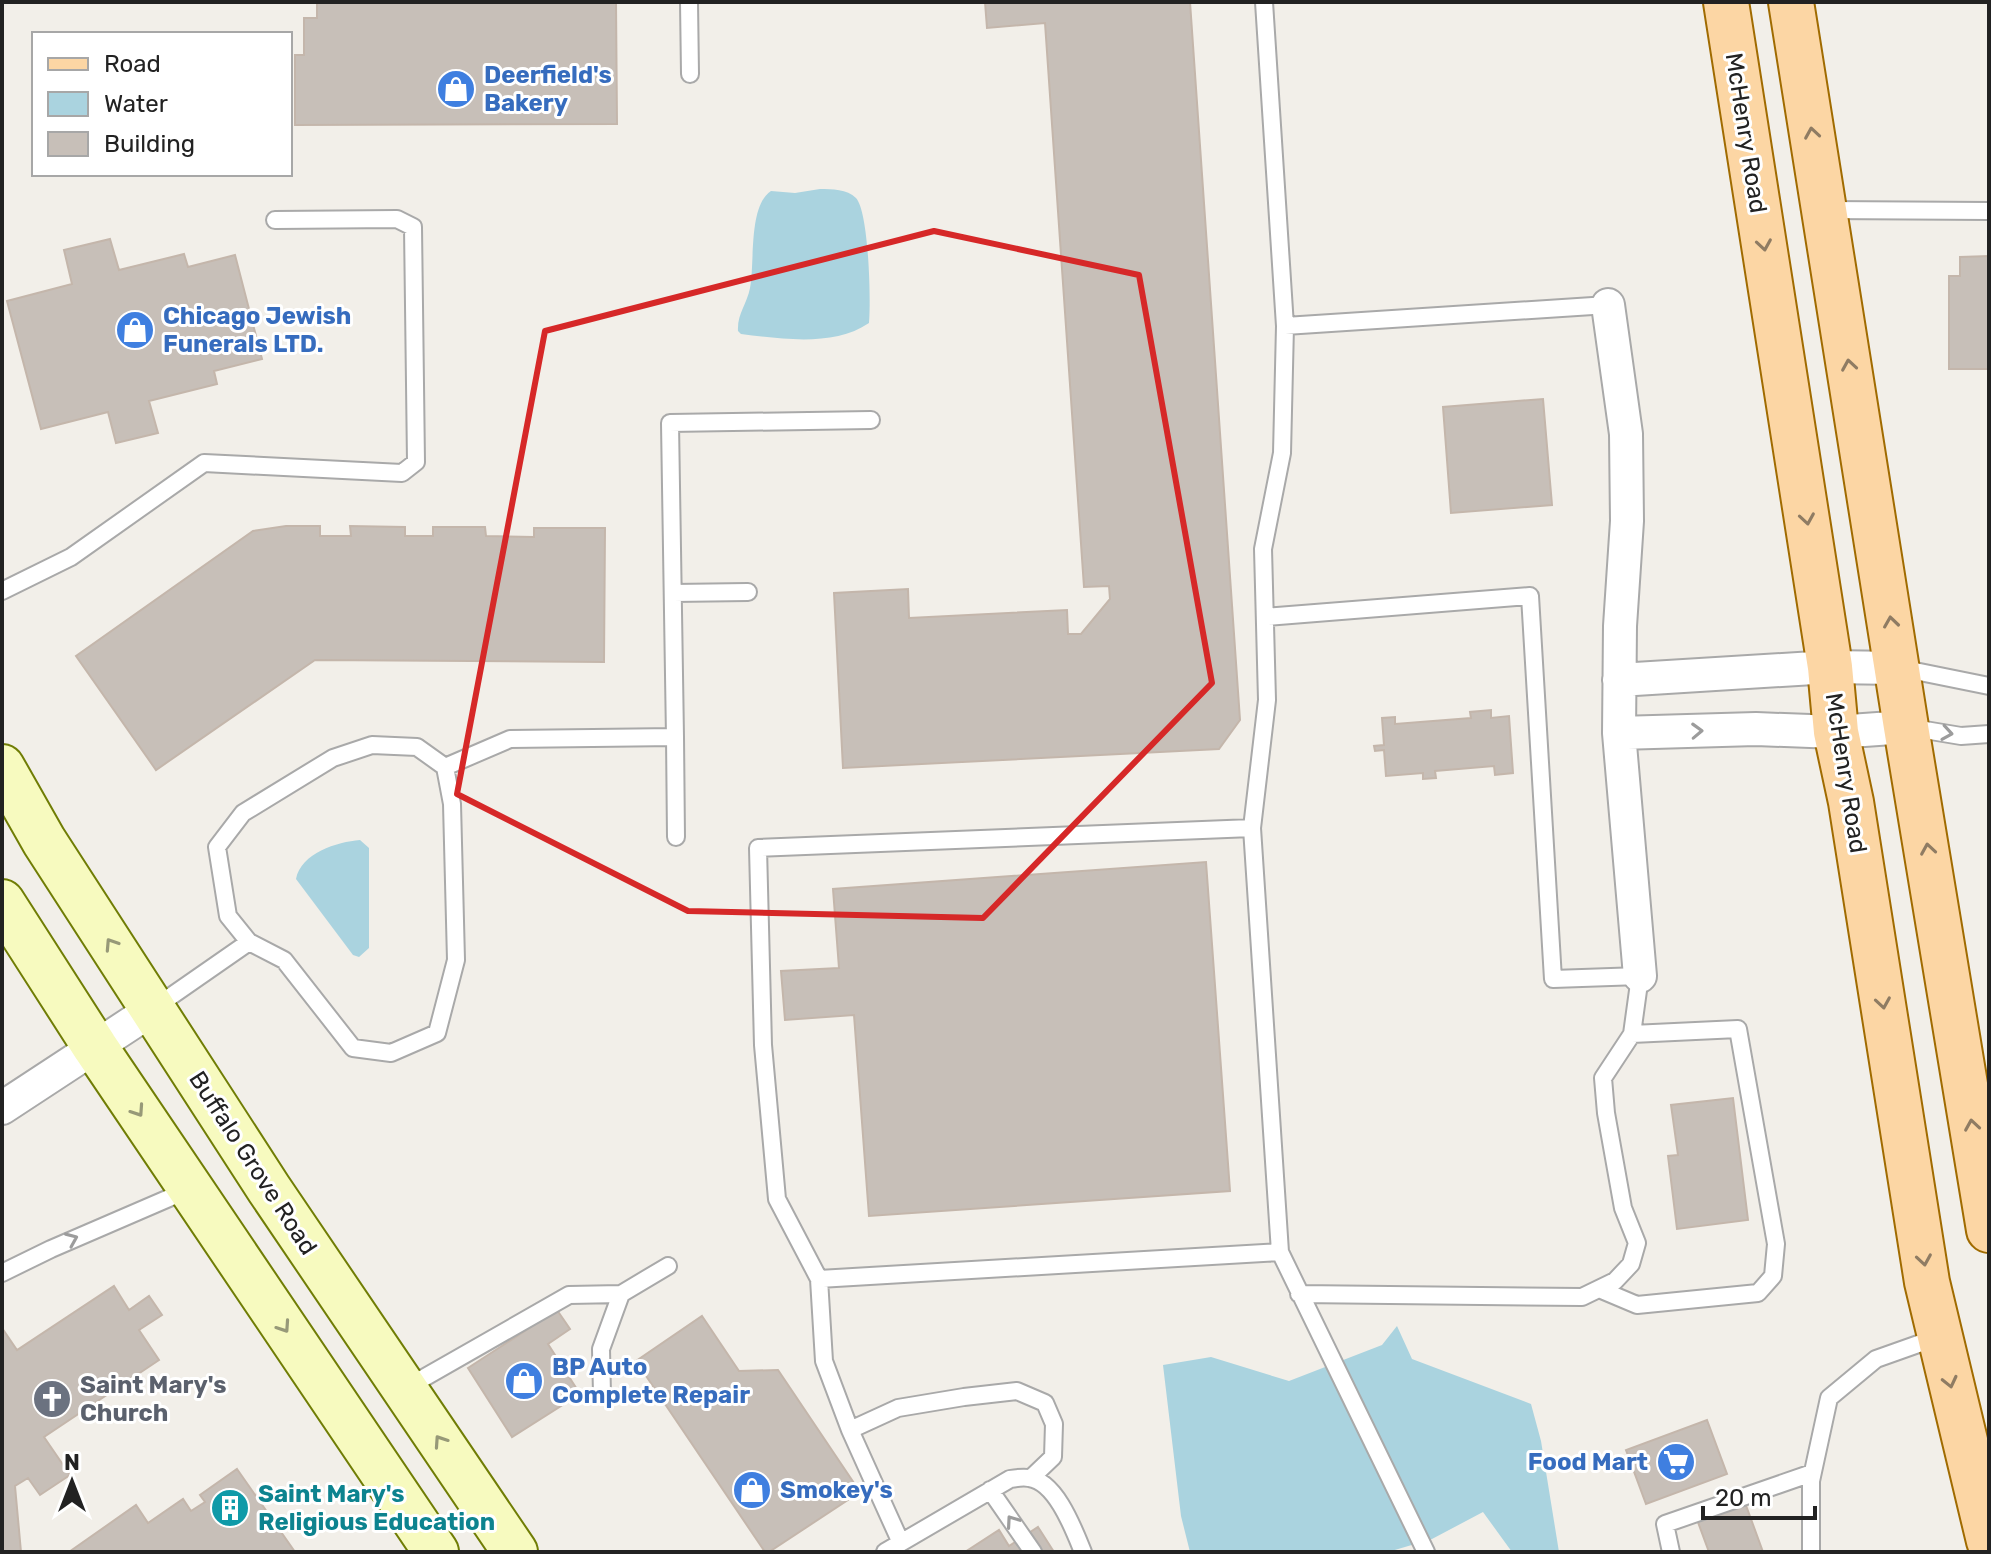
<svg xmlns="http://www.w3.org/2000/svg" width="1991" height="1554" viewBox="0 0 1991 1554" font-family="Rubik,sans-serif">
<rect width="100%" height="100%" fill="#f2efe9"/>
<!-- water -->
<path fill="#aad3df" d="M820 189C832 189 847 189 856 198 869 212 871 302 869 323 834 347 782 339 741 334L738 331C737 314 747 304 750 288 755 263 748 206 771 191L795 193Z
M360 840 369 848V948L359 957 353 955 296 879C301 853 337 842 360 840Z
M1397 1326 1412 1359 1531 1404 1541 1441 1559 1552H1512L1483 1512 1432 1539 1388 1552H1190L1181 1516 1163 1365 1211 1357 1289 1381 1382 1345Z"/>
<!-- building -->
<path fill="#c7bfb8" stroke="#c4b6ab" stroke-width="2" d="M317 2H616L617 124 295 125V55H304V18H317Z
M985 2H1190L1240 720 1219 749 843 768 834 593 908 589 909 618 1067 610 1068 634H1081L1110 599 1109 586 1084 587 1045 23 987 28Z
M110 239 119 270 184 254 188 267 235 255 262 359 214 371 217 384 149 401 158 433 116 443 108 412 41 429 7 301 72 284 64 250Z
M1989 256V369H1949V276H1960V257Z
M1543 399 1552 505 1451 513 1443 407Z
M286 526H320V536H351L350 526 405 527V536H433V527H485L486 536 534 537V528H605L604 662 315 660 156 770 76 656 253 531Z
M1491 710V718L1509 716 1513 773 1495 775 1494 766 1435 771 1436 778 1423 779V773L1386 776 1384 750 1375 751 1374 746 1384 745 1382 718 1395 717V724L1471 718 1470 712Z
M1206 862 1230 1191 869 1216 854 1015 785 1020 781 971 839 968 833 889Z
M1733 1098 1748 1220 1677 1229 1668 1156 1678 1155 1671 1105Z
M114 1286 129 1310 149 1296 162 1315 139 1330 159 1360 44 1437 70 1475 40 1495 28 1478 15 1486 21 1552H2V1328L17 1350Z
M557 1310 570 1329 548 1344 580 1394 512 1437 468 1368Z
M702 1316 739 1371 778 1370 860 1492 769 1552H765L636 1361Z
M1707 1420 1727 1474 1646 1504 1626 1450Z
M237 1469 295 1552H69L136 1505 148 1523 183 1499 191 1511 205 1502 200 1495Z
M1740 1489 1763 1552H1709L1692 1506Z
M1038 1527 1054 1552H965L999 1530 1009 1546Z"/>
<g fill="none" stroke-linecap="round" stroke-linejoin="round">
<defs>
<path id="service" d="M689 2 690 74
M1264 2 1285 326 1282 453 1263 549 1267 700 1252 828 1280 1252 1426 1552
M1826 210 1989 211
M1285 326 1608 305
M2 591 71 557 204 463 402 473 416 462 413 227 397 219 275 220
M673 593 748 592
M1265 617 1530 596 1553 979 1640 976 1632 1034 1603 1078 1606 1113 1623 1208 1637 1243 1631 1264 1615 1281 1582 1297 1299 1294
M1900 668 1989 686
M1907 727 1961 736 1989 734
M675 737 676 837
M372 745 417 747 445 767 452 804 456 960 437 1033 391 1053 353 1048 284 960 249 942 228 916 217 847 243 813 333 758Z
M445 767 510 739 675 737 670 423 871 420
M1252 828 758 848 763 1045 777 1199 819 1279 1280 1252
M154 1008 249 942
M2 1273 51 1249 190 1189
M819 1279 824 1361 850 1430 901 1543
M1599 1289 1637 1305 1758 1293 1773 1276 1776 1244 1738 1029 1632 1034
M406 1388 569 1295 621 1294
M602 1394 601 1349 621 1294 668 1266
M850 1430 898 1408 964 1397 1017 1391 1045 1403 1054 1424 1053 1457 1031 1478
M990 1490 1033 1552
M885 1552 1010 1479C1016 1478 1023 1477 1029 1478 1056 1481 1074 1530 1083 1552
M1671 1552 1665 1524 1812 1473
M1811 1552V1481L1829 1398 1876 1359 1938 1337"/>
<path id="minor" d="M1608 305 1626 434 1627 521 1620 626 1619 733 1640 976
M1619 680 1830 667 1897 668
M1619 733 1756 729 1836 732 1906 727
M2 1108 153 1009"/>
<path id="secondary" d="M2 767 44 841 269 1189 515 1552
M2 902 95 1047 436 1552"/>
<path id="primary" d="M1726 2 1830 667 1836 732 1851 802 1927 1282 1989 1541
M1791 2 1906 727 1989 1230"/>
</defs>
<!-- service casing -->
<use href="#service" stroke="#a9a9a9" stroke-width="20"/>
<!-- minor casing -->
<use href="#minor" stroke="#a9a9a9" stroke-width="36"/>
<!-- secondary casing -->
<use href="#secondary" stroke="#707d05" stroke-width="48"/>
<!-- primary casing -->
<use href="#primary" stroke="#a06b00" stroke-width="48"/>
<!-- service -->
<use href="#service" stroke="#fff" stroke-width="16"/>
<!-- minor -->
<use href="#minor" stroke="#fff" stroke-width="32"/>
<!-- secondary -->
<use href="#secondary" stroke="#f7fabf" stroke-width="44"/>
<!-- primary -->
<use href="#primary" stroke="#fcd6a4" stroke-width="44"/>
</g>
<!-- one-way arrows -->
<defs><path id="oneway-chevron" d="M-2-3.5L2.5 0L-2 3.5" fill="none" stroke-width="1.6" stroke-linecap="round" stroke-linejoin="round" transform="scale(2)"/></defs>
<g stroke="#8f7c63">
<use href="#oneway-chevron" transform="translate(1812 133) rotate(-99)"/>
<use href="#oneway-chevron" transform="translate(1764 245) rotate(81)"/>
<use href="#oneway-chevron" transform="translate(1849 365) rotate(-99)"/>
<use href="#oneway-chevron" transform="translate(1807 519) rotate(81)"/>
<use href="#oneway-chevron" transform="translate(1891 622) rotate(-98)"/>
<use href="#oneway-chevron" transform="translate(1928 849) rotate(-99)"/>
<use href="#oneway-chevron" transform="translate(1883 1003) rotate(81)"/>
<use href="#oneway-chevron" transform="translate(1972 1125) rotate(-99)"/>
<use href="#oneway-chevron" transform="translate(1924 1260) rotate(81)"/>
<use href="#oneway-chevron" transform="translate(1950 1382) rotate(77)"/>
</g>
<g stroke="#9c9c9c">
<use href="#oneway-chevron" transform="translate(1697 731) rotate(-2)"/>
<use href="#oneway-chevron" transform="translate(1947 733) rotate(9)"/>
<use href="#oneway-chevron" transform="translate(72 1239) rotate(-23)"/>
<use href="#oneway-chevron" transform="translate(1012 1521) rotate(-125)"/>
</g>
<g stroke="#979978">
<use href="#oneway-chevron" transform="translate(111 944) rotate(-123)"/>
<use href="#oneway-chevron" transform="translate(138 1111) rotate(56)"/>
<use href="#oneway-chevron" transform="translate(284 1327) rotate(56)"/>
<use href="#oneway-chevron" transform="translate(440 1441) rotate(-124)"/>
</g>
<!-- marked area -->
<path fill="none" stroke="#d62828" stroke-width="6" stroke-linejoin="round" d="M934 231 1139 275 1212 683 983 918 688 911 457 794 545 331Z"/>
<!-- icons -->
<defs>
<symbol id="shop-disc" viewBox="-11 -11 22 22"><circle r="9.5" fill="#3f7fe0" stroke="#fff"/><path d="M-5-2.5h2.3a2.7 3.5 0 0 1 5.4 0H5L5.5 6h-11ZM-1.5-2.5h3a1.5 2.3 0 0 0-3 0Z" fill="#fff"/></symbol>
<symbol id="church-disc" viewBox="-11 -11 22 22"><circle r="9.5" fill="#6b7280" stroke="#fff"/><path d="M-1.2-6h2.4v3.5h3.3v2.4h-3.3V6h-2.4V-.1h-3.3v-2.4h3.3Z" fill="#fff"/></symbol>
<symbol id="supermarket-disc" viewBox="-11 -11 22 22"><circle r="9.5" fill="#3f7fe0" stroke="#fff"/><path d="M-6-5.5h2.5l.6 2H6L4.5 2H-2.5L-4.4-4H-6ZM-1.5 3.2a1.3 1.3 0 1 0 .1 0ZM3 3.2a1.3 1.3 0 1 0 .1 0Z" fill="#fff"/></symbol>
<symbol id="building-disc" viewBox="-11 -11 22 22"><circle r="9.5" fill="#0f9aa8" stroke="#fff"/><path d="M-4-6H4V6H1V3H-1V6H-4ZM-2.5-4.3h1.7v1.8h-1.7ZM.8-4.3h1.7v1.8H.8ZM-2.5-1h1.7V.8h-1.7ZM.8-1h1.7V.8H.8Z" fill="#fff"/></symbol>
</defs>
<g fill-rule="evenodd">
<use href="#shop-disc" x="434" y="67" width="44" height="44"/>
<use href="#shop-disc" x="113" y="308" width="44" height="44"/>
<use href="#shop-disc" x="502" y="1359" width="44" height="44"/>
<use href="#church-disc" x="30" y="1377" width="44" height="44"/>
<use href="#supermarket-disc" x="1654" y="1440" width="44" height="44"/>
<use href="#shop-disc" x="730" y="1468" width="44" height="44"/>
<use href="#building-disc" x="208" y="1486" width="44" height="44"/>
</g>
<g text-anchor="middle" dominant-baseline="central" stroke-width="6" stroke-linejoin="round" paint-order="stroke">
<!-- shop labels -->
<g font-size="24" font-weight="bold" fill="#366cbe" stroke="#fff" text-anchor="start">
<text x="484" y="75">Deerfield's<tspan x="484" dy="28">Bakery</tspan></text>
<text x="163" y="316">Chicago Jewish<tspan x="163" dy="28">Funerals LTD.</tspan></text>
<text x="552" y="1367">BP Auto<tspan x="552" dy="28">Complete Repair</tspan></text>
<text x="1648" y="1462" text-anchor="end">Food Mart</text>
<text x="780" y="1490">Smokey's</text>
</g>
<!-- street labels -->
<g font-size="24" fill="#222" stroke="#fff">
<text transform="translate(1746 133) rotate(81)">McHenry Road</text>
<text transform="translate(1846 773) rotate(81)">McHenry Road</text>
<text transform="translate(253 1163) rotate(57)">Buffalo Grove Road</text>
</g>
<!-- worship labels -->
<g font-size="24" font-weight="bold" fill="#5b616d" stroke="#fff" text-anchor="start">
<text x="80" y="1385">Saint Mary's<tspan x="80" dy="28">Church</tspan></text>
</g>
<!-- culture labels -->
<g font-size="24" font-weight="bold" fill="#0d838f" stroke="#fff" text-anchor="start">
<text x="258" y="1494">Saint Mary's<tspan x="258" dy="28">Religious Education</tspan></text>
</g>
</g>
<!-- border -->
<rect width="1991" height="1554" fill="none" stroke="#222222" stroke-width="8"/>
<!-- legend -->
<rect x="32" y="32" width="260" height="144" fill="#ffffff" stroke="#a7a7a7" stroke-width="2"/>
<rect x="48" y="58" width="40" height="12" fill="#fcd6a4" stroke="#a7a7a7" stroke-width="2"/>
<text x="104" y="72" font-size="24" fill="#222222">Road</text>
<rect x="48" y="92" width="40" height="24" fill="#aad3df" stroke="#a7a7a7" stroke-width="2"/>
<text x="104" y="112" font-size="24" fill="#222222">Water</text>
<rect x="48" y="132" width="40" height="24" fill="#c7bfb8" stroke="#a7a7a7" stroke-width="2"/>
<text x="104" y="152" font-size="24" fill="#222222">Building</text>
<!-- north arrow -->
<g transform="translate(72 1482)" stroke="#ffffff" stroke-width="6" paint-order="stroke">
<path d="M0-6L14 30L0 20L-14 30Z" fill="#222222"/>
<text y="-12" font-size="22" font-weight="bold" text-anchor="middle" fill="#222222">N</text>
</g>
<!-- scale -->
<path d="M1703 1506v12h112v-12" fill="none" stroke="#222222" stroke-width="4"/>
<text x="1715" y="1506" font-size="24" fill="#222222" stroke="#ffffff" stroke-width="6" paint-order="stroke">20 m</text>
</svg>
